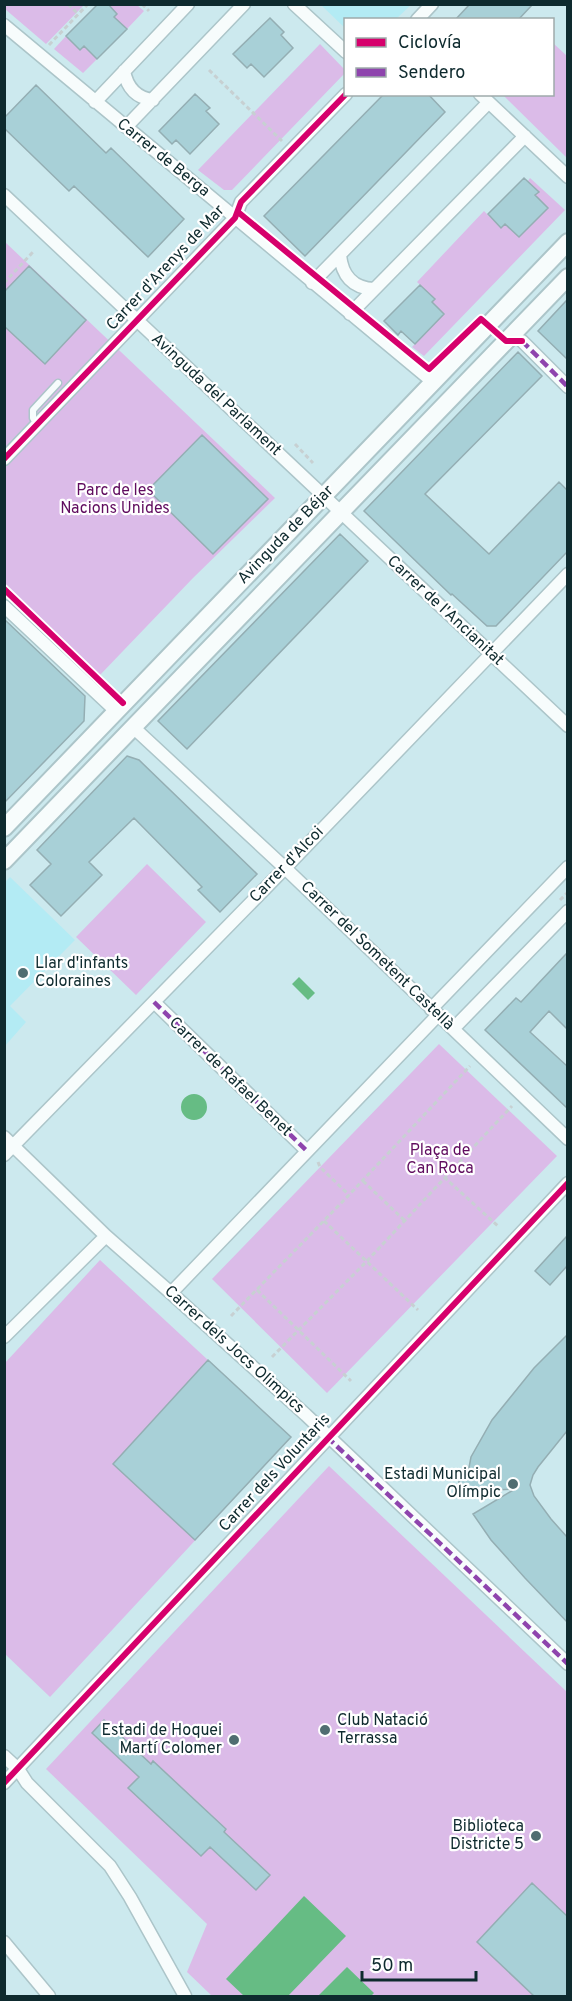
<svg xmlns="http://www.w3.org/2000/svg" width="572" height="2001" viewBox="0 0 572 2001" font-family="Overpass,sans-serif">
<rect width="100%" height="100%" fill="#cce9ee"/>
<!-- built -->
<path fill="#b3ebf4" d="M321 5H411L396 19 346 20 345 28Z
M10 877 75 940 10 1006 26 1022 5 1046 4 883Z"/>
<!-- green -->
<path fill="#dbbbe8" d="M4 5 5 4 84 5 46 44 5 9Z
M108 5H137L144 11 127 29 114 17 117 14Z
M66 36 84 46 97 59 83 73 54 49Z
M553 43 567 56V158L503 95 552 94Z
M320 44 345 70V73L232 190H224L198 170Z
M530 178 565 210 424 356 412 347 444 314 432 302 435 299 417 282 484 211 501 228 505 224 519 237 548 208 535 195 538 192 528 181Z
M5 242 275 498 193 578 100 675 5 584Z
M147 864 206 922 136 995 76 937Z
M439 1044 557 1156 327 1393 212 1279Z
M100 1260 291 1437 50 1697 5 1654V1363Z
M329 1466 567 1692V1996H210L211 1995 187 1972 207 1924 46 1769Z"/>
<!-- water -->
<path fill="#66bc84" d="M299 977 315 993 308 1000 292 984Z
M181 1107a13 13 0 1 1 26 0a13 13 0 1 1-26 0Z
M304 1896 346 1936 288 1996H244L226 1979Z
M347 1967 374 1993 371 1996H318Z"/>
<!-- building -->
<path fill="#a8d0d7" stroke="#94aeb3" stroke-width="1.5" d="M98 4H108L117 14 114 17 127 29 97 59 84 46 80 50 66 36Z
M470 4H533L518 20H455Z
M270 18 284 32 281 35 293 48 264 77 251 64 247 68 233 54Z
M36 85 106 153 111 148 184 219 148 257 74 186 69 191 4 128V118Z
M195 94 210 108 206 111 219 124 190 154 176 140 172 144 159 131Z
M384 94H428L445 112 305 256 264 216Z
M524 178 539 192 535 195 548 208 519 237 505 224 501 228 488 214Z
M29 266 86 320 45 364 4 326V292Z
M420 285 435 299 432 302 444 314 415 344 401 331 398 335 384 321Z
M567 300V359L538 331Z
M518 352 542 376 425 494 489 554 559 482 567 490V552L496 626H487L452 594 451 595 364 511Z
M202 435 268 499 213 554 148 490Z
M340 534 368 561 187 749 158 721Z
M4 619 85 696 84 721 4 803Z
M127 756 139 760 257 874 220 912 198 890 202 887 134 818 89 862 102 875 61 916 30 885 51 864 37 850Z
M567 953V1029L549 1011 530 1032 567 1066V1108L485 1030 516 998 521 1002Z
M567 1236V1266L550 1285 535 1271Z
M567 1335V1431L538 1467 533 1475 530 1485 534 1496 551 1519 567 1537V1622L525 1578 491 1540 473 1514 515 1489 459 1492V1477L467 1478 471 1457 492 1420 534 1368Z
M208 1360 291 1437 195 1540 113 1464Z
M104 1720 151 1764 153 1761 226 1829 224 1832 270 1875 256 1890 210 1847 201 1856 128 1788 139 1777 92 1733Z
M532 1883 567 1916V1996H534L477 1942Z"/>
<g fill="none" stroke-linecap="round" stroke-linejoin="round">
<defs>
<path id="lane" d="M37 424 33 418V410L58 383"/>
<path id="street" d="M294 4 346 52
M417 20 432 4
M4 25 433 382
M124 71C127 87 136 98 153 100
M480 94 568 177
M95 102 188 4
M126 127 244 4
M4 195 568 726
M340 255C342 275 352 288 374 289
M312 283 488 103
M350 314 525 136
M522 341 568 387
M4 459 235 218 241 202 346 94
M4 606 116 711
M133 727 285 868 568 1139
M154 1002 307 1151
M431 1009 568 867
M453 1029 568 911
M4 1137 106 1236 171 1293 306 1415 568 1664
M4 1155 285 868 568 574
M171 1293 438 1015
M4 1337 106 1236
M4 1756 18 1769 27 1783 110 1866 130 1897 185 1996
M4 1783 568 1183
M4 1942 49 1996"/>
<path id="secondary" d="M4 828 568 242
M4 861C191 666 380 472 568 277"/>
</defs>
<!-- lane casing -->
<use href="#lane" stroke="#acc5c9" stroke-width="9"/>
<!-- street casing -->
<use href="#street" stroke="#acc5c9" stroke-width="15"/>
<!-- secondary casing -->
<use href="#secondary" stroke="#acc5c9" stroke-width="20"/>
<!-- path -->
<path stroke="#c7d0d2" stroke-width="3" stroke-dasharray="4.5 3" stroke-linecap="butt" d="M68 4 78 14
M142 4 149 11
M49 45 88 4
M209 70 282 141
M4 283 33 252
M295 444 313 463
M560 900 568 892
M318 1162 320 1167 349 1195
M444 1177 499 1227
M363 1181 405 1221
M324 1221 418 1310
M257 1290 351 1381
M231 1316 349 1195 470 1066
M272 1357 367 1261 512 1106"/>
<!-- lane -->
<use href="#lane" stroke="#f7fcfc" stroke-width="6"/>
<!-- street -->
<use href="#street" stroke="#f7fcfc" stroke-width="12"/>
<!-- secondary -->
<use href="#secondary" stroke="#f7fcfc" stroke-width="16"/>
<!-- quiet -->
<path stroke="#8e44ad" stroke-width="4.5" stroke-dasharray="9 4.5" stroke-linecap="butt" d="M522 341 568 387
M154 1002 307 1151
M327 1437 568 1664"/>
<defs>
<path id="cycleway" d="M238 212 429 369 481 319 506 341H522
M4 459 235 218 241 202 346 94
M4 589 123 703
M4 1783 568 1183"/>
</defs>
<!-- cycleway casing -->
<use href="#cycleway" stroke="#fff" stroke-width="10"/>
<!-- cycleway -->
<use href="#cycleway" stroke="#d6006c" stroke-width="6"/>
</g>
<!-- markers -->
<g fill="#506d71" stroke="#fff" stroke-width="2">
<circle cx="23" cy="973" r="6"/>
<circle cx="513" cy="1484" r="6"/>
<circle cx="325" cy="1730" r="6"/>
<circle cx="234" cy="1740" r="6"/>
<circle cx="536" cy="1836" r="6"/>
</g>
<g text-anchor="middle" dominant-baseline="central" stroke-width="4.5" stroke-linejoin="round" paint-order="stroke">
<!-- street labels -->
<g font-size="16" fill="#0e2a2e" stroke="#fff">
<text transform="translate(163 158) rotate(39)">Carrer de Berga</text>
<text transform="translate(166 268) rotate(-47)">Carrer d'Arenys de Mar</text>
<text transform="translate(216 395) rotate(43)">Avinguda del Parlament</text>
<text transform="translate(286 535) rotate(-46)">Avinguda de Béjar</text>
<text transform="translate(445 611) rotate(43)">Carrer de l'Ancianitat</text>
<text transform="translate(287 865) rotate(-46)">Carrer d'Alcoi</text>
<text transform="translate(377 956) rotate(44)">Carrer del Sometent Castellà</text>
<text transform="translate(230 1077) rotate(44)">Carrer de Rafael Benet</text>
<text transform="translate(234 1350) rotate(42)">Carrer dels Jocs Olimpics</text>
<text transform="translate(275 1473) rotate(-47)">Carrer dels Voluntaris</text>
</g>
<!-- park labels -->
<g font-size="16" fill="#600c5f" stroke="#fff">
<text x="115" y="491">Parc de les<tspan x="115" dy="18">Nacions Unides</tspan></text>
<text x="440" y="1151">Plaça de<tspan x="440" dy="18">Can Roca</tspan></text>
</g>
<!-- poi labels -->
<g font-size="16" fill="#0e2a2e" stroke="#fff" text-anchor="end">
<text x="35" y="964" text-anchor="start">Llar d'infants<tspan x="35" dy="18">Coloraines</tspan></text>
<text x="501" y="1475">Estadi Municipal<tspan x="501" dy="18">Olímpic</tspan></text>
<text x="337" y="1721" text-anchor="start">Club Natació<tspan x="337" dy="18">Terrassa</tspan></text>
<text x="222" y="1731">Estadi de Hoquei<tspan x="222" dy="18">Martí Colomer</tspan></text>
<text x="524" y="1827">Biblioteca<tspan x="524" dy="18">Districte 5</tspan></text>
</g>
</g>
<!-- border -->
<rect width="572" height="2001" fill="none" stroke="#0e2a2e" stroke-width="12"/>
<!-- legend -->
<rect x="344" y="18" width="210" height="78" fill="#ffffff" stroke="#9faaab" stroke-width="1.5"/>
<rect x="356" y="38" width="30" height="9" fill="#d6006c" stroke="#9faaab" stroke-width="1.5"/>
<text x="398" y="48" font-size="18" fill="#0e2a2e">Ciclovía</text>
<rect x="356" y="68" width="30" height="9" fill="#8e44ad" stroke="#9faaab" stroke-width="1.5"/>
<text x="398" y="78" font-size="18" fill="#0e2a2e">Sendero</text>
<!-- scale -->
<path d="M362 1971v9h114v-9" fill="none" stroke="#0e2a2e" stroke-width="3"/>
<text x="371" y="1971" font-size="18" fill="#0e2a2e" stroke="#ffffff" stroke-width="4.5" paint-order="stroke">50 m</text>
</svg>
